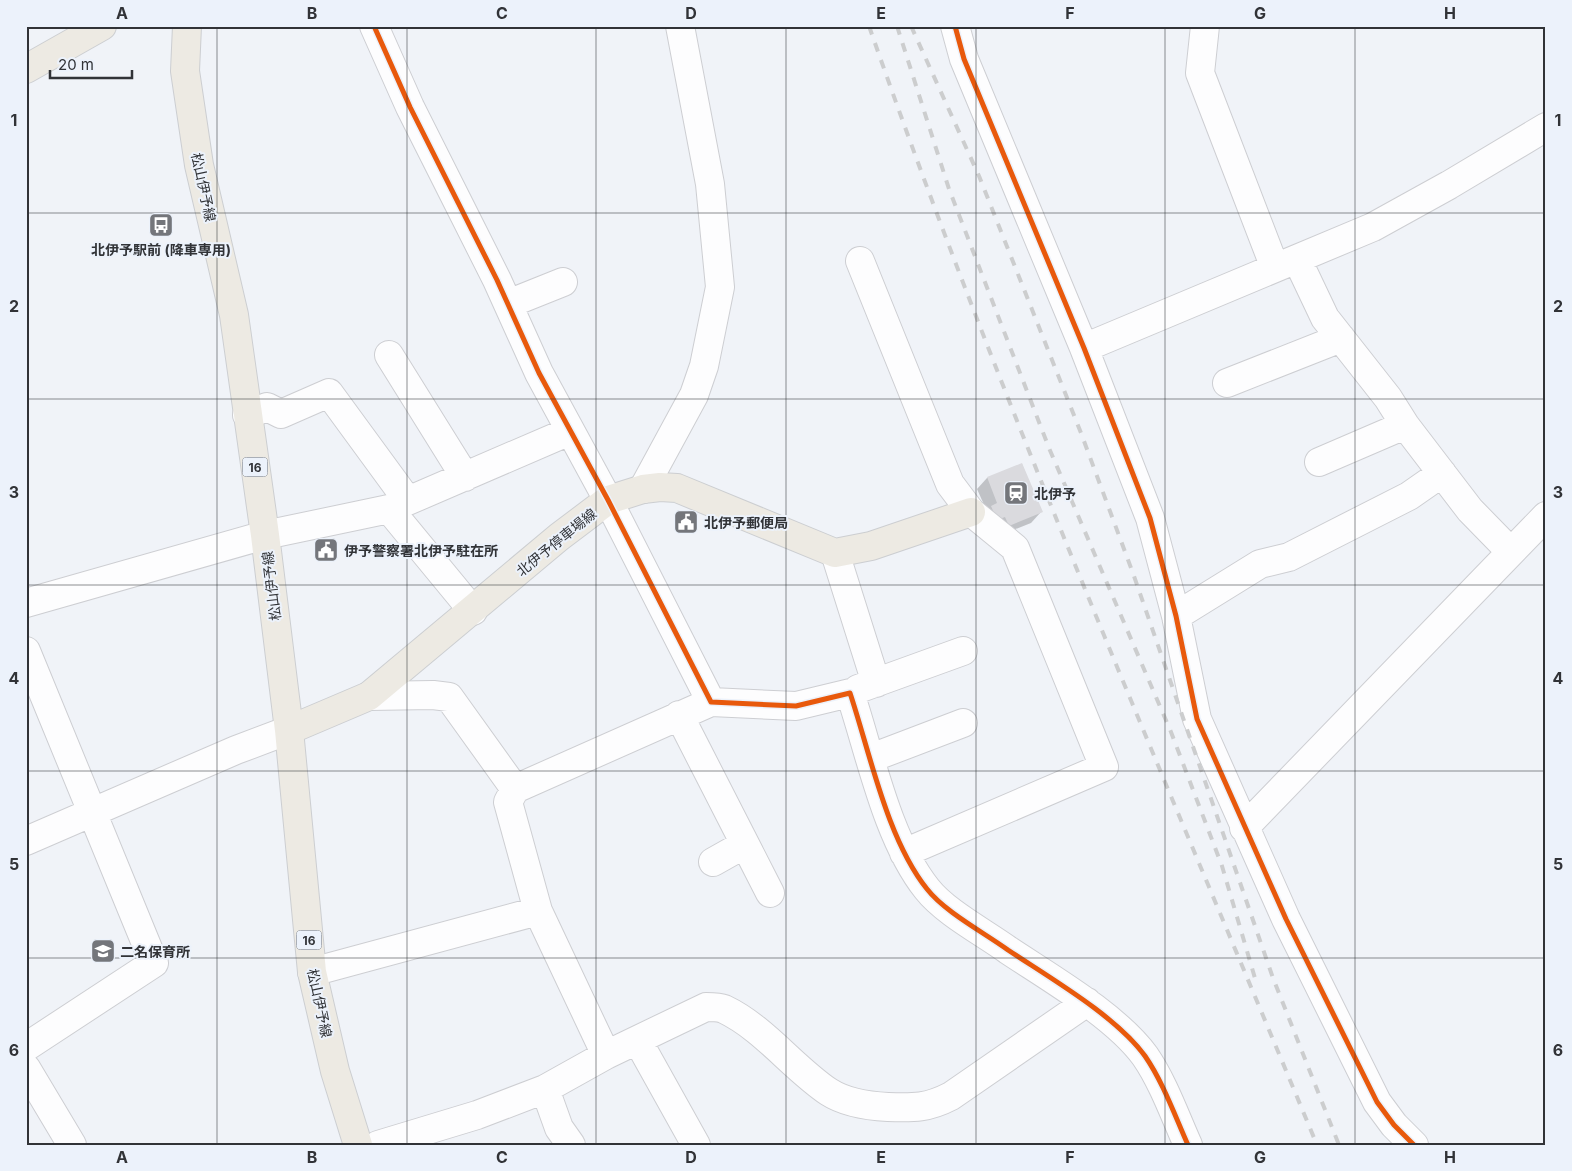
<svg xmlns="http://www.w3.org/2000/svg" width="1572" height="1171" viewBox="0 0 1572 1171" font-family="Inter,'Noto Sans JP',sans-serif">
<rect width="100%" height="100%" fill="#f0f3f8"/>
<!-- shadow -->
<path fill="#0003" d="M1022 464 1041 512 1031 523 998 536 977 489 987 478Z"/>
<!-- building -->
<path fill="#dadade" d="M1022 463 1043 512 1009 526 1005 517 997 520 991 506 997 503 987 477Z"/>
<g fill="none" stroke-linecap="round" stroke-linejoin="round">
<defs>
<path id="minor" d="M374 26 410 107 497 280 539 373 608 500 711 702 796 706 850 693C870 753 887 839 927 889 945 912 983 932 1008 950 1050 978 1116 1016 1145 1056 1163 1082 1175 1116 1188 1145
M955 26 964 59 1084 348 1150 518 1176 616 1197 719 1286 919 1377 1102 1394 1125 1414 1145
M1205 26 1200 73 1275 268
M1297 259 1325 318 1388 398 1405 425 1470 510 1511 552
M860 261 950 484 971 512 1015 548 1104 767 904 853
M508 304 563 282
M1084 348 1373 227 1449 185 1546 127
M389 355 465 477
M1227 383 1341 338
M247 415 267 407 281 414 329 393 408 501
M1319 462 1405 425
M643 489 694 395 704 366 720 287 710 184 680 26
M389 509 473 611
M835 553 876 683
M26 603 265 535 389 509 570 431
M1176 616 1260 564 1289 557 1409 496 1442 473
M26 651 154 963 26 1047
M858 689 963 651
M369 696 433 695 449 697 515 789
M679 715 770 893
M871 758 963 723
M1244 828 1546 516
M26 841 236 750 289 730
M713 862 745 844
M312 972 538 911
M638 1041 696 1145
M606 1055 538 911 508 802 515 789 711 702
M26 1068 72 1145
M545 1089 559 1128 571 1145
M378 1145 477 1115 545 1089 606 1055 706 1007C711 1007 719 1007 724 1009 764 1028 793 1068 829 1092 846 1103 869 1106 888 1107 914 1108 928 1108 951 1096L1087 1002"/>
<path id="major" d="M187 26 185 71 199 165 234 315 265 535 289 730 312 972 335 1071 358 1145
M26 69 102 26
M289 730 369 696 559 537 608 500 643 489 660 487 677 488 835 553 871 546 971 512"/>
</defs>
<!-- minor casing -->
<use href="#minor" stroke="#cdced2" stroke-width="30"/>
<!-- major casing -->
<use href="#major" stroke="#ccced1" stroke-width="30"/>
<!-- minor -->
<use href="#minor" stroke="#fdfdfe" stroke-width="28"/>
<!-- major -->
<use href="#major" stroke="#edeae3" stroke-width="28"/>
<!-- rail -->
<path stroke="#cccdce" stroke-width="4" stroke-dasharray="9 9" stroke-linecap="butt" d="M869 26C1001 405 1163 774 1317 1145
M897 26 949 189 1049 448 1171 732 1222 866 1257 985
M911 26 979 176 1081 433 1134 576 1273 978 1339 1145"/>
<defs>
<path id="cycleway" d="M374 26 410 107 497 280 539 373 608 500 711 702 796 706 850 693C870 753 887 839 927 889 945 912 983 932 1008 950 1050 978 1116 1016 1145 1056 1163 1082 1175 1116 1188 1145
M955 26 964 59 1084 348 1150 518 1176 616 1197 719 1286 919 1377 1102 1394 1125 1414 1145"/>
</defs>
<!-- cycleway casing -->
<use href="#cycleway" stroke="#ecf2fb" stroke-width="8"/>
<!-- cycleway -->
<use href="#cycleway" stroke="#e8590c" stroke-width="5"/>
</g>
<!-- grid -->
<path fill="none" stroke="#313337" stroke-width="1" stroke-opacity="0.55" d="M217 26V1145M407 26V1145M596 26V1145M786 26V1145M976 26V1145M1165 26V1145M1355 26V1145M26 213H1546M26 399H1546M26 585H1546M26 771H1546M26 958H1546"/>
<!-- icons -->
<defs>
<symbol id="bus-square" viewBox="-11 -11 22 22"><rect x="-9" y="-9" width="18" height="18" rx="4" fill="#74767b" stroke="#ecf2fb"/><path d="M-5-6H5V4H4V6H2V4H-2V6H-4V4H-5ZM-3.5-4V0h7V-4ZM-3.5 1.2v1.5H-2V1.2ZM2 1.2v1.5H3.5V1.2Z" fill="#fff"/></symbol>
<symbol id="station-square" viewBox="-11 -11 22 22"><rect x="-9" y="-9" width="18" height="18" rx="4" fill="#74767b" stroke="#ecf2fb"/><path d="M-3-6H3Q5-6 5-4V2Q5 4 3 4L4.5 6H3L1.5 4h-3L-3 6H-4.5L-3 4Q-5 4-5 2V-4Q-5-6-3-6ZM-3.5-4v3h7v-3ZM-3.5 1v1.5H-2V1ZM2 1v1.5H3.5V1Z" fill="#fff"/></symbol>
<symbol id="civic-square" viewBox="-11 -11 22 22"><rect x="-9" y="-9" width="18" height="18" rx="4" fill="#74767b" stroke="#ecf2fb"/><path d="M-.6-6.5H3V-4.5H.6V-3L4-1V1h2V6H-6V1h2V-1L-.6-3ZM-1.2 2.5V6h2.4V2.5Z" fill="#fff"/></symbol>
<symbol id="school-square" viewBox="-11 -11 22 22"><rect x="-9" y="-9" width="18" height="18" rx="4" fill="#74767b" stroke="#ecf2fb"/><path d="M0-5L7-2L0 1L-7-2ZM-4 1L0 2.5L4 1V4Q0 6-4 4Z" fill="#fff"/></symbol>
</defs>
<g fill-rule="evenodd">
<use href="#bus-square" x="147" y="211" width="28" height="28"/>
<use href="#station-square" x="1002" y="479" width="28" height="28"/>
<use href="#civic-square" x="672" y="508" width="28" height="28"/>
<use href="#civic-square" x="312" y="536" width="28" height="28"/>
<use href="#school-square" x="89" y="937" width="28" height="28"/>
</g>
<g text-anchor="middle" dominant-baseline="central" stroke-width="4" stroke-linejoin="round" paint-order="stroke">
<!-- shield labels -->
<g fill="#ecf2fb" stroke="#696c72" stroke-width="1">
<rect x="242.5" y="457.5" width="25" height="19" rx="4"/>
<rect x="296.5" y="930.5" width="25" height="19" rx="4"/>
</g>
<g font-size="12" font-weight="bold" fill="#313337">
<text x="255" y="467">16</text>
<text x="309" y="940">16</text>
</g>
<!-- street labels -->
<g font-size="14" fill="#313337" stroke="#ecf2fb">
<text transform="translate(204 187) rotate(78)">松山伊予線</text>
<text transform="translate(556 542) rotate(-39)">北伊予停車場線</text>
<text transform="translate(271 586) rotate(-97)">松山伊予線</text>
<text transform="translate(320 1003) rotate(78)">松山伊予線</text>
</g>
<!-- poi labels -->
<g font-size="14" font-weight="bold" fill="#313337" stroke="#ecf2fb" text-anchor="start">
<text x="161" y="249" text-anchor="middle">北伊予駅前 (降車専用)</text>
<text x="1034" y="493">北伊予</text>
<text x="704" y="522">北伊予郵便局</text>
<text x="344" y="550">伊予警察署北伊予駐在所</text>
<text x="120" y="951">二名保育所</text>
</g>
</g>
<!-- border -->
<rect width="1572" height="1171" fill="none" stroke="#ecf2fb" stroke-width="55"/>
<!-- scale -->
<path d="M50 70v8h82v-8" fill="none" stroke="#313337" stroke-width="2.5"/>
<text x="58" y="70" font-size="15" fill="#313337" stroke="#ecf2fb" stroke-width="4" paint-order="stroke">20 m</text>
<rect x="28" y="28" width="1516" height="1116" fill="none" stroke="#313337" stroke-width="2"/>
<g font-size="16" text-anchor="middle" font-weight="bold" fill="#313337">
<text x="122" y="19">A</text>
<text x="312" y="19">B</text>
<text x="502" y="19">C</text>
<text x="691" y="19">D</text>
<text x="881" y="19">E</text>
<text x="1070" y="19">F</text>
<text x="1260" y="19">G</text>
<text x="1450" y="19">H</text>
<text x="14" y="126">1</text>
<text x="1558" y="126">1</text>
<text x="14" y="312">2</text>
<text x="1558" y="312">2</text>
<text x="14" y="498">3</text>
<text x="1558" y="498">3</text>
<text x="14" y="684">4</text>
<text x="1558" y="684">4</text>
<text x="14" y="870">5</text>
<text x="1558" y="870">5</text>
<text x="14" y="1056">6</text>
<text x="1558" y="1056">6</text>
<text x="122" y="1163">A</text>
<text x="312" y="1163">B</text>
<text x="502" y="1163">C</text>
<text x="691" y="1163">D</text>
<text x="881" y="1163">E</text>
<text x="1070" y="1163">F</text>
<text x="1260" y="1163">G</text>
<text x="1450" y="1163">H</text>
</g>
</svg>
